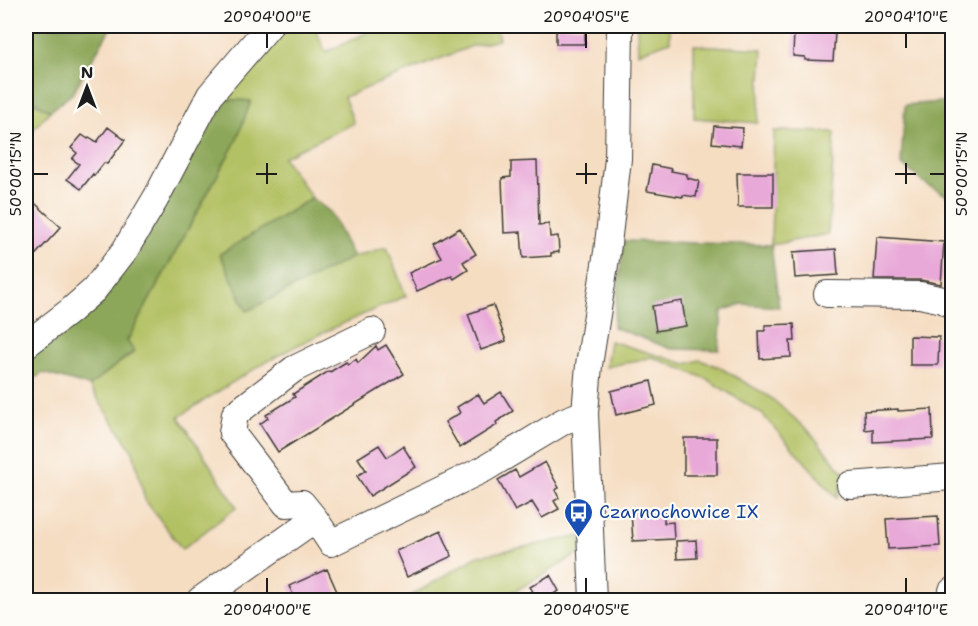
<svg xmlns="http://www.w3.org/2000/svg" width="978" height="626" viewBox="0 0 978 626" font-family="'Shantell Sans',sans-serif">
<rect width="100%" height="100%" fill="#fdfcf7"/>
<filter id="ink" filterUnits="userSpaceOnUse"><feTurbulence type="fractalNoise" baseFrequency=".0167" numOctaves="2"/><feDisplacementMap in="SourceGraphic" scale="12" xChannelSelector="R" yChannelSelector="G"/><feConvolveMatrix kernelMatrix="1 2 1 2 8 2 1 2 1" color-interpolation-filters="sRGB"/></filter>
<filter id="wash" filterUnits="userSpaceOnUse"><feTurbulence type="fractalNoise" baseFrequency=".008" numOctaves="4" result="noise"/><feDisplacementMap in="SourceGraphic" scale="24" xChannelSelector="R" yChannelSelector="G"/><feGaussianBlur stdDeviation="1.35" result="paint"/><feColorMatrix in="noise" values="0 0 0 0 0 0 0 0 0 0 0 0 0 0 0 0 0 1.4 0 .05"/><feComposite in="paint" operator="in"/></filter>
<g filter="url(#wash)">
<rect width="100%" height="100%" fill="#f5ddc2"/>
<!-- green -->
<path fill="#b2c164" stroke="#676e40" stroke-width="1.5" d="M282 26H314L326 52 381 26H496L499 40 472 46 344 97 354 123 283 157 312 198 220 254 247 311 353 257 387 247 406 296C364 314 321 332 281 354 245 373 212 395 179 417L237 507 182 549 145 500 133 452 89 386 134 352 127 341 236 141 251 101 221 99 235 75Z
M637 26H670V41L638 53Z
M694 45 763 49 758 123 694 118Z
M26 97 50 111 26 137Z
M774 131 835 132 828 234 771 245Z
M610 341 686 364 700 360 719 367 770 397 808 430 844 473 837 498 762 414 707 379 652 357 606 367Z
M581 536 582 552 500 600H404L478 556Z"/>
<!-- forest -->
<path fill="#8da75a" stroke="#54623b" stroke-width="1.5" d="M26 26H105L110 29 72 94 50 111 26 97Z
M221 99 251 101 236 141 127 341 134 351 89 386 43 373 26 383V355L101 305Z
M952 101V198L929 186 901 164 905 105Z
M312 198 330 212 353 257 247 311 220 254Z
M624 241 771 245 779 307 742 304 722 311 719 350 671 349 613 327Z"/>
<g id="blocks">
<!-- building -->
<path fill="#e8a8d8" d="M556 26H585V44H556Z
M807 31 835 33 833 61 805 60V57L793 56 794 32 807 34Z
M714 126 743 128 741 146 712 143Z
M108 127 125 140 107 164 104 163 94 176 93 174 81 189 67 179 79 164 72 159 77 153 71 148 82 135 88 139 89 137 97 142Z
M537 161 539 225 549 224 550 237 558 236 559 252 551 253V256L523 258 521 232 504 233 502 178 511 177V162Z
M652 165 672 169 671 171 687 174V178L699 181 696 197 683 195V197L647 191Z
M737 173H773V207H738Z
M26 195 61 227 26 265Z
M460 228 476 254 463 262 468 270 454 279 452 276 417 291 409 273 442 258 434 244Z
M877 237 944 242 941 284 920 280H874Z
M836 249 838 275 795 278 793 252Z
M682 301 686 326 656 331 652 306Z
M493 305 506 341 481 350 468 314Z
M794 324 795 341H790L791 357 760 359 759 331H765V325Z
M910 336 939 337 938 365H910Z
M386 345 404 374 278 452 260 424 268 418 266 415 295 397 293 394 329 371 330 372 346 362 348 364 356 359 358 363 376 346 378 350Z
M651 381 656 405 616 415 611 391Z
M501 392 513 411 496 422 497 425 460 448 445 422 460 413 457 407 478 394 484 403Z
M898 409V411L932 409 933 439 873 442V429L865 430 864 411Z
M684 438H717V475H684Z
M379 445 387 457 403 446 416 467 370 496 357 476 366 470 358 458Z
M545 462 559 488 555 490 559 498 554 501 559 509 542 518 532 502 515 511 498 480 515 470 519 477Z
M664 510V523L673 522 674 539 633 541 631 512Z
M938 516 940 546 888 549 886 519Z
M441 531 452 556 407 577 396 551Z
M696 540 697 558 677 559 676 541Z
M327 569 339 596 329 600H296L289 586Z
M550 575 559 591 543 600H538L530 587Z"/>
</g>
</g>
<g filter="url(#ink)">
<use href="#blocks" fill-opacity="0" stroke="#3d3935" stroke-width="1.5"/>
<g fill="none" stroke-linecap="round" stroke-linejoin="round">
<defs>
<path id="minor" d="M827 294 920 295 943 300 952 305
M26 345 70 311 94 290 125 250 156 198 210 95 269 26
M850 485 952 477
M315 519 302 503 286 504 232 433 235 414 294 369 372 331
M200 600 315 519 331 543 484 469 564 421 585 413
M593 600 585 413 589 365 607 252 618 159 620 26
M951 600 952 591"/>
</defs>
<!-- minor casing -->
<use href="#minor" stroke="#3d3935" stroke-width="28"/>
<!-- minor -->
<use href="#minor" stroke="#fff" stroke-width="26"/>
</g>
</g>
<!-- ticks -->
<path fill="none" stroke="#1c1c1c" stroke-width="2" d="M267 33V48M586 33V48M906 33V48M267 163V184M586 163V184M906 163V184M33 174H48M256 174H277M576 174H597M895 174H916M930 174H945M267 578V593M586 578V593M906 578V593"/>
<!-- icons -->
<defs>
<symbol id="bus-pin" viewBox="-11 -11 22 30"><path d="M0 17L-7.5 6A9.5 9.5 0 1 1 7.5 6Z" fill="#1a4fb4" stroke="#fdfcf7"/><path d="M-5-6H5V4H4V6H2V4H-2V6H-4V4H-5ZM-3.5-4V0h7V-4ZM-3.5 1.2v1.5H-2V1.2ZM2 1.2v1.5H3.5V1.2Z" fill="#fff"/></symbol>
</defs>
<g fill-rule="evenodd">
<use href="#bus-pin" x="562" y="496" width="33" height="45"/>
</g>
<g text-anchor="middle" dominant-baseline="central" stroke-width="4.5" stroke-linejoin="round" paint-order="stroke">
<!-- transit labels -->
<g font-size="18" fill="#164399" stroke="#fdfcf7" text-anchor="start">
<text x="599" y="512">Czarnochowice IX</text>
</g>
</g>
<!-- margin -->
<rect width="978" height="626" fill="none" stroke="#fdfcf7" stroke-width="66"/>
<!-- north arrow -->
<g transform="translate(87 87)" stroke="#fdfcf7" stroke-width="4.5" paint-order="stroke">
<path d="M0-4.5L10 22L0 15L-10 22Z" fill="#1c1c1c"/>
<text y="-9" font-size="16" font-weight="bold" text-anchor="middle" fill="#1c1c1c">N</text>
</g>
<rect x="33" y="33" width="912" height="560" fill="none" stroke="#1c1c1c" stroke-width="2"/>
<g font-size="15" text-anchor="middle" fill="#1c1c1c">
<text x="267" y="22">20°04'00"E</text>
<text x="586" y="22">20°04'05"E</text>
<text x="906" y="22">20°04'10"E</text>
<text transform="translate(16 174) rotate(-90)" y="5">50°00'15"N</text>
<text transform="translate(962 174) rotate(-90)" y="5">50°00'15"N</text>
<text x="267" y="615">20°04'00"E</text>
<text x="586" y="615">20°04'05"E</text>
<text x="906" y="615">20°04'10"E</text>
</g>
</svg>
